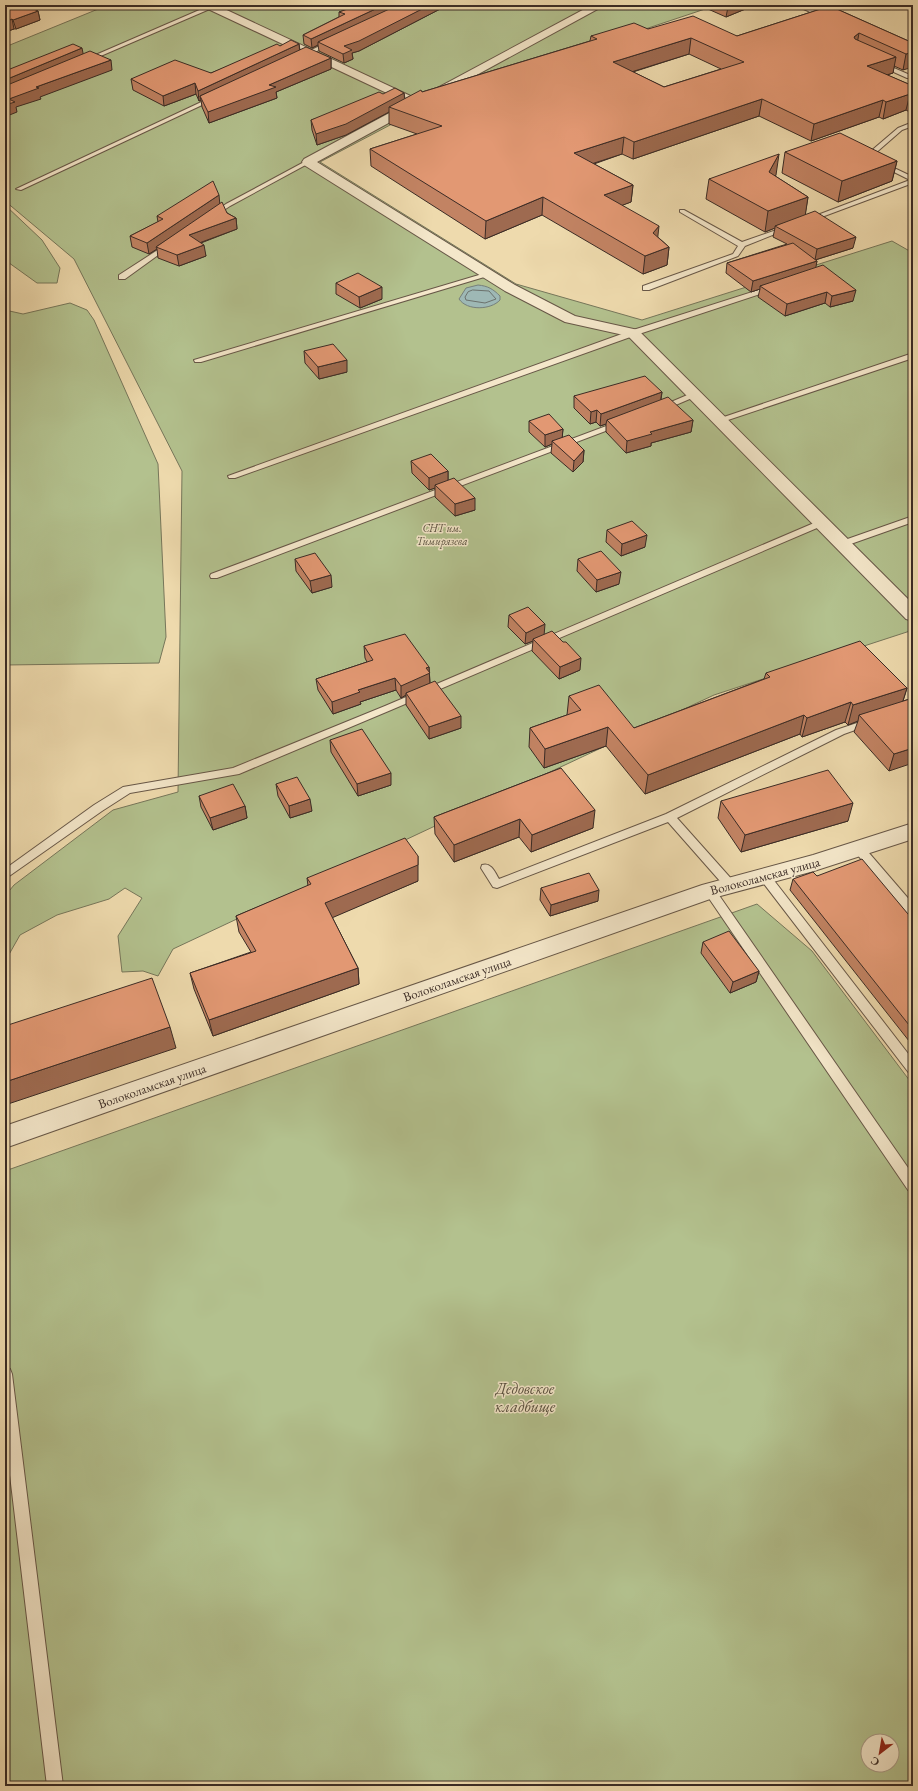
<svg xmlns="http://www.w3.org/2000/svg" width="918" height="1791" viewBox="0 0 918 1791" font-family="'EB Garamond',serif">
<rect width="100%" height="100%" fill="#eedaad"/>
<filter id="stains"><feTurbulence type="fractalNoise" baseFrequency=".005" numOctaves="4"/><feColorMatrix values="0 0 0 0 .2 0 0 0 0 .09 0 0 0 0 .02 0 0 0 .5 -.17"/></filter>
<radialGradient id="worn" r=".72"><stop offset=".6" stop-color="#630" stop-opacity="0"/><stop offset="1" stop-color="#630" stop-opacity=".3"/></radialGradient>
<!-- green -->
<path fill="#b3c18e" stroke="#76765a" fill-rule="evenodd" d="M108 5H717L445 96 320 162 516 284 642 320 892 241 913 253V630L714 695 173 949 158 976 143 971 122 972 118 936 142 898 125 888 109 899 57 915 20 935 7 958 5 970V896L14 885 113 810 178 792 182 471 74 259 5 201V47Z
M5 205 42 240 60 268 57 283H37L5 260Z
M70 303 87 310 94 320 158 464 166 637 159 663 5 665V310L23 314Z
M757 904 812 951 913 1085V1786H5V1171ZM868 1741H892V1765H868Z"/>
<!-- water -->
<path fill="#9eb8b5" stroke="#76807b" d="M478 285C488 286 493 289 500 296V300C491 310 467 311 459 299L466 288Z"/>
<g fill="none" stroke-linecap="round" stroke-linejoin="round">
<!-- shore -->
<path stroke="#6c726d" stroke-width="1" d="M473 290 489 291 496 299 485 303 466 300 465 297 468 292Z"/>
<defs>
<path id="lane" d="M211 5H219L89 61 84 60Z
M332 40 334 41V43L302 58 297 57Z
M880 62 910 75 913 74V78H907L878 65V63Z
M212 97 217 98 21 190 16 189Z
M913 122V126L902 130 871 157 913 177V183L811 221H807V219L910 180 864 157 898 128Z
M306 161 311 162 230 206 215 216 210 215 226 204Z
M680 210H684L742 242 785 227 790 228 745 246 738 256 649 290H643V286L733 254 738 246 680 212Z
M167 244 172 245 125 279H119V275Z
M489 272 493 274 491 275 201 362H195L194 360Z
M771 286 778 288 636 335 235 478H229L228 476 630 331Z
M913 353V358L722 422H719L715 420Z
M692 393H695L699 395 664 410H661L657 408Z
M617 422H623L624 424 217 578H211L210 576 211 574Z
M913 516V522L845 546 842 547 838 544 839 542Z
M821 520 825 523 824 525 391 710 239 774 130 793 102 811 5 879V869L94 805 123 787 233 768 385 706Z
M869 719 874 722 872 724 844 734 677 818 735 883 736 886 735 889H727L668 822 497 888 493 887 481 868 482 865C491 862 495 872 499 879L666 814 836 730Z
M859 845 863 846 913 904V916L909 915 855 852 854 849 855 846Z
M765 873 769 874 913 1060V1074L909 1073 761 880 760 877 761 874Z
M710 887 714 888 913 1175V1192L908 1190 706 894 705 891 706 888Z
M5 1367 10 1369 12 1374 63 1786H47L5 1433Z"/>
<path id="street" d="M208 5H216L417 99 592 5H605L317 162 515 285 575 316 638 330 913 604V621L906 619 628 336 565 322 505 291 304 165 302 162 304 159 408 103 208 9 207 7Z
M798 5H812L848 21 849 23 848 25H840L799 7Z
M913 823V839L814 871 713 898 5 1148V1126L702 885 813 855Z"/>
</defs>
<!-- lane casing -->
<use href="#lane" stroke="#675747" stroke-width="2"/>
<!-- street casing -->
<use href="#street" stroke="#675747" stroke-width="2"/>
<!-- lane -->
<use href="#lane" fill="#f4e7ca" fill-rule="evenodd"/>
<!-- street -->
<use href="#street" fill="#f4e7ca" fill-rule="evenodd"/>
</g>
<!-- wall -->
<path fill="#c28363" stroke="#3a2b25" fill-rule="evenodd" d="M5 5 38 11 40 20 16 29H14L5 32Z
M348 5H442V8L359 51 352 53 353 59 344 63 319 51 318 45 312 48 304 44 303 35 339 17V12L353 7Z
M699 5H755L726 17Z
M830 6 913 43 903 70 894 66 893 73 887 75 913 86V114L906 110 883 119 879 117 811 141 759 116 633 159 622 154 594 164 633 185 631 202 622 205 669 247 667 265 643 274 542 215 485 239 371 166 370 149 417 134 389 124V112L346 135 317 145 312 130 311 120 404 93 405 99 422 92 590 41 591 36 648 29 737 36ZM689 54 721 69 664 87 633 72Z
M299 44 300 50 331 58V69L276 92 277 98 209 123 202 107 201 100 199 101 196 94 164 106 133 90 131 79 211 73 280 46Z
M785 152 897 161 892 181 838 202 782 173Z
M776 175 775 176 808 197 805 215 853 248 815 260 817 261 815 268 853 301 830 307 825 303 785 316 758 297 760 289 751 292 726 273 727 263 787 244 773 237 775 228 765 232 706 199 709 179Z
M220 203 227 213 236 218 237 229 201 243 206 256 179 266 158 258 157 249 149 254 132 247 130 236 158 222 157 216Z
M336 283 382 299 360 308 336 294Z
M304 351 347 372 319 379 305 363Z
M662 392 661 400 693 420 691 432 651 443V446L626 453 606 432V424L600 426 596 422 590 424 574 408V396Z
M529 421 563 429 562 437 584 450 583 462 573 472 551 453 552 444 545 447 529 432Z
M411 461 448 471V480L475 510 455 516 435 497V488L429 490 412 473Z
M607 530 645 547 621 556 606 542Z
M295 559 332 587 312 593 296 571Z
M578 559 619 584 596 592 577 571Z
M509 615 544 634 580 670 559 679 532 651 533 641 525 644 508 627Z
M364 646 429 667 430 683 461 728 429 739 406 705V695L401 698 396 690 360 702 361 704 333 714 318 690 316 679 367 662 365 658Z
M766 673 907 688 903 701 913 698 889 771 854 732 858 721 848 725 845 722 802 737 800 734 645 794 606 746 544 768 529 747 530 728 567 715 569 696 634 728 764 679Z
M330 740 391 785 358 796 331 752Z
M561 768 593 828 531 852 519 837 454 862 435 834 434 817Z
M276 784 312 811 290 818 278 796Z
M199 796 245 806 247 818 213 830 201 807Z
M721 801 848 821 741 852 718 818Z
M817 876 913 920V1046L790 890 793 879Z
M307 878 418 881 332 917 358 968 359 984 213 1036 194 989 190 973 251 952 239 932 236 916 308 886Z
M541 888 598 901 550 916 540 900Z
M703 942 759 971 756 982 730 993 701 953Z"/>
<!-- shaded-wall -->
<path fill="#9e6a50" stroke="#3a2b25" d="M384 5H403L318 42V45L312 48 311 39Z
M430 5H442V8L359 51 352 53 353 59 344 63 343 54 344 46Z
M732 5H755L726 17 728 7Z
M38 11 40 20 16 29 13 20Z
M12 19 14 29 5 32V22Z
M859 33 856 50 854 37Z
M691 38 689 54 612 78 613 62Z
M299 44 300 54 200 96 201 100 199 101 198 91Z
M82 48 84 58 5 91V80Z
M913 52V67L903 70 906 54Z
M896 57 893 73 864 82 867 66Z
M331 58V69L276 92 277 98 209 123 208 112 269 85Z
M111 60 112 70 40 97 41 99 16 107 17 112 7 116V118L5 119V105L9 99 36 87Z
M195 83 196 94 164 106 163 96Z
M404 93 405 103 389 107V112L346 135 317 145 316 134Z
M910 94 906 110 883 119 886 102Z
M762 99 759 116 633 159 634 142Z
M883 100 879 117 811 141 814 124Z
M624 137 622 154 573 170 574 153Z
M779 154 776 175 766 193 769 172Z
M897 161 892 181 838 202 842 181Z
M633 185 631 202 602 213 604 195Z
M219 195 220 206 156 247 157 249 149 254 147 243Z
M543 197 542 215 485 239 486 221Z
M808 197 805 217 775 226V228L765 232 768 211Z
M236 218 237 229 191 246 189 235Z
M659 226 657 244 653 233Z
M856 237 853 248 815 260 817 249Z
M204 245 206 256 179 266 177 255Z
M669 247 667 265 643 274 645 256Z
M817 261 815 272 760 286V289L751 292 753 281Z
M382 287V299L360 308 359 297Z
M856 290 853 301 830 307 832 296Z
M827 292 825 303 785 316 787 304Z
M347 360V372L319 379 318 367Z
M662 392 660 403 607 420 606 424 600 426 601 414Z
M597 410 596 422 590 424 591 412Z
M693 420 691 432 651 443V446L626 453 627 441 650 432Z
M563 429 562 440 552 441V444L545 447V435Z
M584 450 583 462 573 472 574 461Z
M448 471V483L435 485V488L429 490V478Z
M475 498V510L455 516V504Z
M647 535 645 547 621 556 622 544Z
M621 572 619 584 596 592 597 580Z
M331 575 332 587 312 593 310 581Z
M545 624 544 636 533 639V641L525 644 526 633Z
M581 658 580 670 559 679 560 667Z
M429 667 430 685 406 693V695L401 698V686L426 668Z
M395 678 396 690 360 702 361 704 333 714 332 702 358 690Z
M907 688 901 707 859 715 858 721 848 725 853 705Z
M851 702 845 722 802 737 807 718Z
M804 715 800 734 645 794 648 775Z
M461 716V728L429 739V727Z
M608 727 606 746 544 768 545 749Z
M913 748V763L889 771 894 754Z
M391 773V785L358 796 357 784Z
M310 799 312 811 290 818 289 806Z
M853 803 848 821 741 852 745 835Z
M245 806 247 818 213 830 210 818Z
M595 810 593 828 531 852 532 835Z
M520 819 519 837 454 862V845Z
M418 856V881L327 920 325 903Z
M599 890 598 901 550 916 551 905Z
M358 968 359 984 213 1036 209 1020Z
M759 971 756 982 730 993 733 982Z
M170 1027 176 1048 5 1105V1082Z"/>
<!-- building -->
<path fill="#e29873" stroke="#3a2b25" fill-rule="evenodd" d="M5 5H25L38 11 13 20 12 19 5 22Z
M359 5H384L311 39 303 35 345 14 339 12Z
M398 5H430L359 41 344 46 352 50 343 54 318 42Z
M723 5H732L728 7Z
M830 6 913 43V52L906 54 859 33 854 37 855 39 896 57 867 66 913 86V95L910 94 886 102 883 100 814 124 762 99 634 142 624 137 574 153 633 185 604 195 659 226 653 233 669 247 645 256 543 197 486 221 370 149 442 126 389 107 421 90 422 92 597 39 591 36 634 23 648 29 693 16 737 36ZM691 38 744 62 664 87 613 62Z
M291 40 299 44 198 91 195 83 163 96 131 79 175 60 211 73 277 44 280 46Z
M73 44 82 48 5 80V71Z
M306 47 331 58 269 85 276 87 208 112 200 96Z
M90 51 111 60 36 87 39 88 9 99 15 102 5 105V86Z
M395 88 404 93 346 124 316 134 311 120 379 92 383 94Z
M840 133 897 161 842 181 785 152Z
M779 154 769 172 808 197 768 211 709 179Z
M213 181 219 195 147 243 130 236 163 219 157 216Z
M222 202 227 213 236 218 189 235 204 245 177 255 156 247Z
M815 211 856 237 817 249 775 226Z
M793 243 817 261 753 281 727 263Z
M823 265 856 290 832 296 827 292 787 304 760 286Z
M358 273 382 287 359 297 336 283Z
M333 344 347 360 318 367 304 351Z
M645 376 662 392 601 414 597 410 591 412 574 396Z
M668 397 693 420 650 432 652 434 627 441 607 420Z
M549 414 563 429 545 435 529 421Z
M569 435 584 450 574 461 552 441Z
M431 454 448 471 429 478 411 461Z
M454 478 475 498 455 504 435 485Z
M632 521 647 535 622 544 607 530Z
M601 551 621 572 597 580 578 559Z
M315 553 331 575 310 581 295 559Z
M528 607 545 624 526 633 509 615Z
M552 631 563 642H566L581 658 560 667 533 639Z
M405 634 429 667 426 668 430 673 401 686 395 678 358 690 360 692 332 702 316 679 373 660 364 646Z
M860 641 907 688 853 705 851 702 807 718 804 715 648 775 608 727 545 749 530 728 581 710 569 696 599 685 634 728 770 677 766 673Z
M435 681 461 716 429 727 406 693Z
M913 698V748L894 754 859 715Z
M362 729 391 773 357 784 330 740Z
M561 768 595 810 532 835 520 819 454 845 434 817Z
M828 770 853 803 745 835 721 801Z
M297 777 310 799 289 806 276 784Z
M233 784 245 806 210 818 199 796Z
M405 838 418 856V865L325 903 358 968 209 1020 190 973 256 951 236 916 311 884 307 878Z
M862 859 913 920V1030L793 879 813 872 817 876Z
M589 873 599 890 551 905 541 888Z
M729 931 759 971 733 982 703 942Z
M152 978 170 1027 5 1082V1026Z"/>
<g text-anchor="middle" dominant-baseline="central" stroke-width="3" stroke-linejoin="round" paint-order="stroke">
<!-- far-park labels -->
<g font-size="11" font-style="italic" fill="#58503f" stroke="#f4e7ca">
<text x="442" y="528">СНТ им.<tspan x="442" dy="13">Тимирязева</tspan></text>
</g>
<!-- street labels -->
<g font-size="13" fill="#3a2b25" stroke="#f4e7ca">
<text transform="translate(765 876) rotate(-15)">Волоколамская улица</text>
<text transform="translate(457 979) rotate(-19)">Волоколамская улица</text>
<text transform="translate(152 1086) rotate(-19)">Волоколамская улица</text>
</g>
<!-- near-park labels -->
<g font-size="16" font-style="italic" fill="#58503f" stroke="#f4e7ca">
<text x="525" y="1388">Дедовское<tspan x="525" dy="18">кладбище</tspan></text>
</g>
</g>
<!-- margin -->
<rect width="918" height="1791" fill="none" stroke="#eedaad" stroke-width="20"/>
<rect x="6" y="6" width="906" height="1779" fill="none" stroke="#3a2b25" stroke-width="2"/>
<rect x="10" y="10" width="898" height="1771" fill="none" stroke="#3a2b25"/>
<!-- north arrow -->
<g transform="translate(880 1753) rotate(211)"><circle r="19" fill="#f4e7ca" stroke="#aa9c88"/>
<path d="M0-3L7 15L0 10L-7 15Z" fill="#8f2418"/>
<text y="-6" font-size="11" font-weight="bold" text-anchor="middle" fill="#3a2b25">С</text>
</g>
<rect width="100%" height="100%" filter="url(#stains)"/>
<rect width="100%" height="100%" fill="url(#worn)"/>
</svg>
